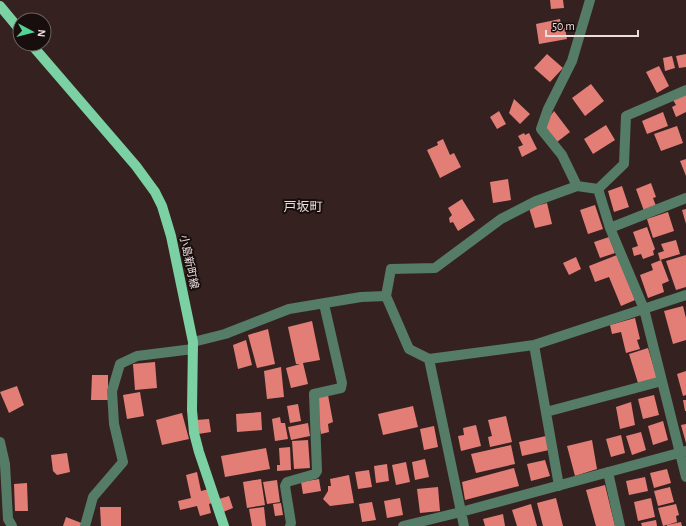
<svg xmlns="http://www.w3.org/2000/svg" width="686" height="526" viewBox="0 0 686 526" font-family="'Alegreya Sans','Noto Sans JP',sans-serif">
<rect width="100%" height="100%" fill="#352220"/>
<!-- building -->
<path fill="#e37e77" d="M550 0H563L564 8 551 9Z
M560 19 562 29 565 28 567 39 539 44 536 24Z
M547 54 563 68 550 82 534 68Z
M686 54V67L679 68 676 56Z
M672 56 675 68 665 71 663 58Z
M659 66 669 86 657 93 646 72Z
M591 84 604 101 585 116 572 98Z
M686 94V112L676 117 672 107 676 105 673 100Z
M514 99 530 114 520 124 509 113Z
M499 111 506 124 497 129 490 117Z
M554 111 570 132 557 142 544 125Z
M663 112 668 126 647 134 642 121Z
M606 125 615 140 593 154 584 139Z
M677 126 683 143 661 151 654 134Z
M524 133 525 135 529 133 537 149 522 157 518 147 523 145 518 136Z
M443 139 450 155 454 153 461 167 440 178 427 150 438 145 437 142Z
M686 159V176L680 161Z
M508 179 511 200 493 203 490 182Z
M651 183 656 197 653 198 656 206 644 211 636 189Z
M622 186 629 207 614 212 608 191Z
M462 199 475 220 458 231 453 222 450 223 449 218 452 215 448 208Z
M547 203 552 224 535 228 529 208Z
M595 205 603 229 588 234 580 210Z
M686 209V224L682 210Z
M668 212 674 231 653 238 647 219Z
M647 227 655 249 653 251 654 255 643 259 641 254 634 256 632 248 638 246 633 232Z
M609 237 615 253 600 258 594 242Z
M676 240 680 254 660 260 658 253 664 251 661 244Z
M617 255 635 300 621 306 609 277 595 282 589 266Z
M686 255V287L676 290 666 261Z
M576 257 581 269 569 275 563 263Z
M661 260 669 281 662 284 664 292 648 298 640 275 653 270 651 264Z
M683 306 686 318V340L673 344 664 311Z
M635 318 640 339 637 340 640 349 626 353 621 332 612 334 610 325Z
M312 321 320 360 303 363 308 384 291 388 286 368 300 364H296L288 327Z
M268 329 275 364 257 368 248 335Z
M246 340 252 365 238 369 233 345Z
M648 348 657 378 638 383 629 354Z
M155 362 157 388 135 390 133 364Z
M281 367 284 397 267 399 264 371Z
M686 371V395L683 396 677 374Z
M92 375H108V400H91Z
M17 386 24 405 9 413 0 392Z
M140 392 144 416 127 419 123 395Z
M328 395 333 422 328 424 329 432 321 434 314 398Z
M654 395 659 415 643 419 638 399Z
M683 400H686V411H685Z
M631 402 635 425 620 429 616 407Z
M298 404 301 421 290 423 287 406Z
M413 406 418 427 383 435 378 414Z
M261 412 262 430 237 432 236 414Z
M182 413 189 439 162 445 156 420Z
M506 416 512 442 490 447 488 437 492 436 488 420Z
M280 417 281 423H285L288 439 275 441 272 419Z
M209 419 211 432 198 434 196 420Z
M663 421 668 440 653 445 648 426Z
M308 423 310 436 291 440 288 427Z
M686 424V443L681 425Z
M476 425 481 446 461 451 458 436 464 435 463 428Z
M434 426 438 447 424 450 420 429Z
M641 432 646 450 632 455 626 436Z
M621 435 625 453 611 457 606 439Z
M546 436 549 450 522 456 519 442Z
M308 440 310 468 294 469 292 441Z
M592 440 597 469 575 476 567 446Z
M511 445 515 464 476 473 471 454Z
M290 447 291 470 277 471V465H280L279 448Z
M266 448 270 469 225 477 221 456Z
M67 453 70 472 57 475 53 471 51 455Z
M425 459 429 477 415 480 412 462Z
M545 460 550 476 531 481 527 464Z
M406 462 410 482 396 485 392 465Z
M387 464 389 481 376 483 374 466Z
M514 468 519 486 465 500 462 482Z
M667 469 671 483 654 488 650 473Z
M369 470 372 487 358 489 355 472Z
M197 472 201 491 209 489 212 503 209 504 211 513 200 516 197 506 180 510 178 501 191 498 186 475Z
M349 475 354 503 330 506 323 499 328 491V486H331L330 479Z
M645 477 648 491 629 495 626 481Z
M261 479 265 505 247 508 243 482Z
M319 479 321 491 303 494 301 482Z
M277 480 280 502 267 504 263 482Z
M27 483 28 511H15L14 484Z
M605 485 615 526H596L586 490Z
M438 487 440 511 420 513 417 489Z
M670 487 674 502 658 506 654 491Z
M229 496 233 508 223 512 219 499Z
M400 498 403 515 387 518 384 501Z
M556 498 563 526H543L537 503Z
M651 498 655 517 638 521 634 502Z
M372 502 376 520 362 522 359 504Z
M281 503 283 515 275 516 273 504Z
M531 504 537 526H517L512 510Z
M676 504 679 515 676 516 677 522 663 526 658 508Z
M100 507H121V526H101Z
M264 507 266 526H252L249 509Z
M503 514 505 526H485L483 519Z
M66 517 84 524 83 526H63Z
M656 520 657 526H642L641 523Z
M681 522 682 526H667V525Z"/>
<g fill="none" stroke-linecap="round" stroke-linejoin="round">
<!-- minor -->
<path stroke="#547c66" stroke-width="10" d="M577 186 562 155 541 129 548 109 572 61 590 0
M598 189 610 228 644 309 686 477
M598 189 624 164 626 116 686 90
M610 228 686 198
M193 342 225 334 289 309 361 297 386 296
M429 359 534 345
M546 412 662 381
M0 442 5 464 8 519 12 526
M608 472 620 526
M559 486 534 345 686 295
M85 526 93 497 123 462 114 424 112 391 120 364 137 356 193 349
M290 526 291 523 285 486 287 482 315 474 317 471 314 394 341 388 342 383 324 304
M403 526 461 512 686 451
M464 526 429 359 409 349 386 296 391 269 435 268 501 219 536 201 577 186 598 189"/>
<!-- major -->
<path stroke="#7bd1a3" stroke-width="10" d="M0 6 20 30
M31 44 136 166 155 192 162 206 171 236 193 342 192 410 194 433 199 452 224 526"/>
</g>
<g text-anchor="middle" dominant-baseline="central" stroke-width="4" stroke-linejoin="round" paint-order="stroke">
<!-- street labels -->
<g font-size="11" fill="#ecdedd" stroke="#170e0d">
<text transform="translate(189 262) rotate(78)">小島新町線</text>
</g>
<!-- quarter labels -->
<g font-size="13" fill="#ecdedd" stroke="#170e0d">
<text x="303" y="207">戸坂町</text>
</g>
</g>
<!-- north arrow -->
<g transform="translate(32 32) rotate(97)"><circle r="19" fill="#170e0d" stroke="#6c6160"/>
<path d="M0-3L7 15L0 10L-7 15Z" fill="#53d396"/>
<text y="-6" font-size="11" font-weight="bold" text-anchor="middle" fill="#ecdedd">N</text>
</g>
<!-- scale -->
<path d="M546 30v6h92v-6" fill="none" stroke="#ecdedd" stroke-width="2"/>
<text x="552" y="30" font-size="12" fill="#ecdedd" stroke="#170e0d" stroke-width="3" paint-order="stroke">50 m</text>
</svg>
